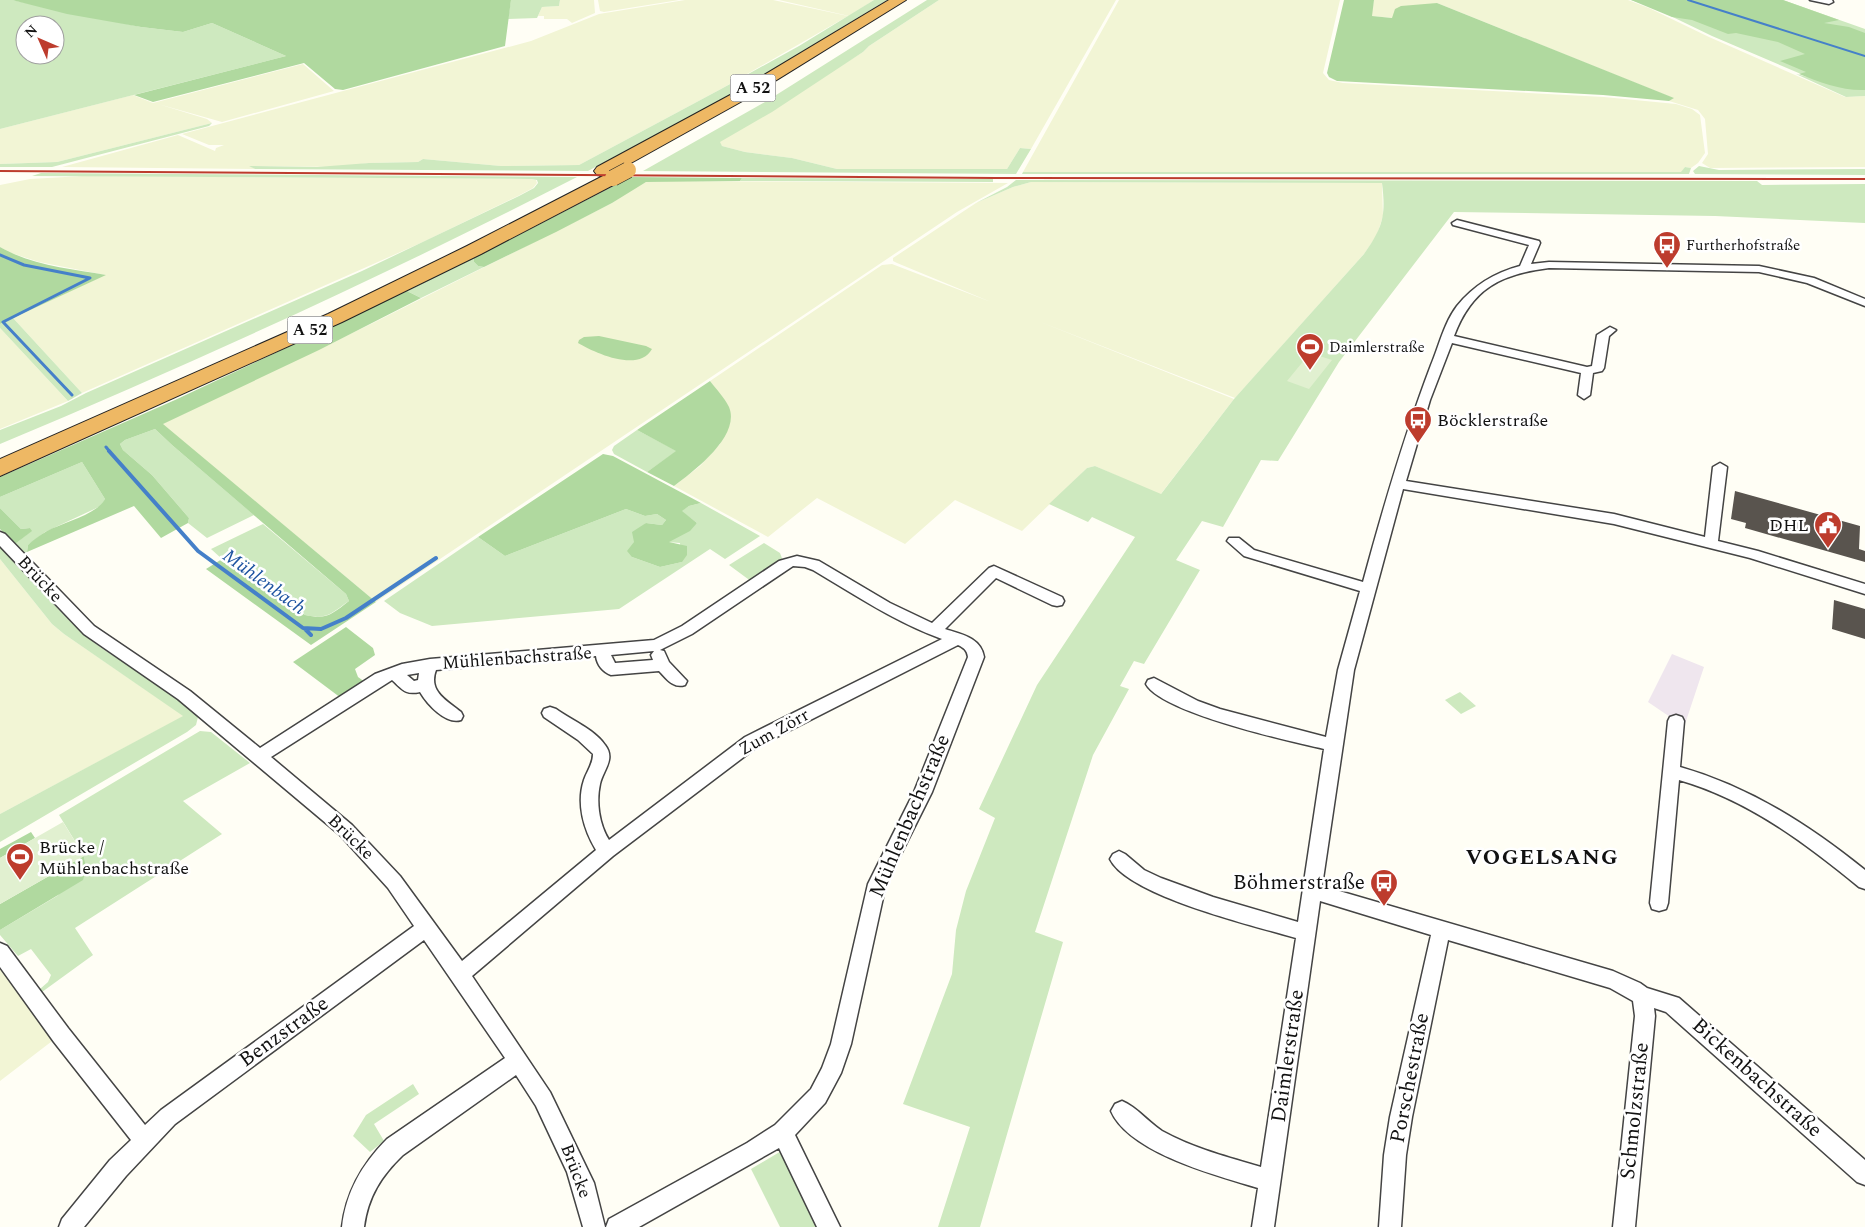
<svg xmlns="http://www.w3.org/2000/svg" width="1865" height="1227" viewBox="0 0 1865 1227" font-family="Spectral,serif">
<rect width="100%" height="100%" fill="#fffef5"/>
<!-- industrial -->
<path fill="#efe6ee" d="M1672 654 1704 667 1685 724 1676 721 1648 702Z"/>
<!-- farmland -->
<path fill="#f2f5d5" d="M560 0H594L595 13 572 23 567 19H544V16H538L542 7 559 6Z
M598 0H679L604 12 600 11Z
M685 0H773L848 16 721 89 579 165 501 166 423 159 418 162 369 163 337 167 250 166 255 169 62 167 178 135 215 151 216 148 224 145H209L182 134 531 41 599 14Z
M779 0H874L849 16Z
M939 0H1116L1031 149 1020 148 1007 169H837L792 158 745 152 722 146 719 142 863 52 869 46Z
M1119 0H1340L1323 73 1329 80 1343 83 1604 97 1676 104 1692 109 1700 115 1705 153 1698 163 1691 168 1685 167 1682 172H1023Z
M1374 0H1628L1649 8 1709 37 1845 97 1865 96V167L1710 168 1702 163 1708 154 1705 119 1698 110 1669 101 1673 98 1437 3 1393 18 1371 16Z
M303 64 334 91 222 122 158 104 207 119 212 123 57 162 0 164V129L133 95 153 103Z
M83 176 531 179 536 180 537 183 533 188 518 196 423 242 82 393 13 318 105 275 39 262 8 252 0 247V185L30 179Z
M668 181 1008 183 957 212 376 602 162 424 373 323 612 203 637 186 646 182Z
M1031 182 1382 183 1383 216 1377 235 1364 254 1235 398 1038 321 1234 399 1160 495 1095 466 1087 468 1022 531 955 500 905 544 817 498 768 537 674 486 700 466 720 444 729 408 710 381 882 265 892 264 991 302 897 263 893 261V258L976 203 1013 187Z
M0 328 68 401 0 429Z
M0 559 52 624 64 634 184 716 0 814Z
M0 957 60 1035 0 1081Z"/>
<!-- green -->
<path fill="#cee9bf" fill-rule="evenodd" d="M0 0H12L141 27 183 32 212 23 286 56 0 129ZM25 25H55V55H25Z
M511 0H560L559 6 542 7 537 18 508 19Z
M874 0H887L732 94 588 171 255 169 249 166 317 167 369 163 418 162 423 159 501 166 579 165 721 89 799 46Z
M927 0H939L869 46 863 52 772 112 720 142 722 146 745 152 792 158 837 169H1007L1020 148 1031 149 1016 174 643 171 765 102Z
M1631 0H1783L1865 29V96L1846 97 1796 74 1808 77 1712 36 1652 7Z
M212 123 209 126 52 167H0V164L57 162Z
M1699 166 1719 170 1865 169V175L1695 174 1693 171Z
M1685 167 1691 168 1689 174H1022L1023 172H1681Z
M41 173 577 177C391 273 195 362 0 444V430L61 406 86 393 362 271 519 196 534 188 538 183 537 180 531 179 32 176Z
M742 178 993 179V182L740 181Z
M1016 180 1757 181 1762 185 1865 184V223L1715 216 1454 212 1339 362 1278 461 1261 460 1223 527 1202 521 1176 560 1200 570 1144 664 1134 661 1120 686 1129 689 1093 755 1035 932 1063 942 980 1227H938L970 1127 903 1104 952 974 956 930 966 891 995 818 979 809 1037 685 1135 537 1092 517 1088 522 1049 504 1087 468 1095 466 1161 494 1234 399 1364 254C1383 227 1386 216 1382 183L1031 182 1013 187 976 203 1007 187Z
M474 258V262L478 266 484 267 421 298 407 291Z
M13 318 82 393 68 401 0 328V324Z
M155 429 172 445 254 515 207 538 188 523 189 518 152 475 123 450 120 444 125 440Z
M637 430 677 451 647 472 614 454 612 450 614 446Z
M82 462 105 499 103 505 45 532 28 545 27 552 24 554 15 544 31 531 30 528 21 529 0 508V497Z
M701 503 760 536 725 559 710 549 619 609 432 626 400 613 384 601 478 537 505 556 626 509 645 516 657 514 666 520 662 525 646 523 634 542 632 557 660 567 682 562 680 543 668 542 697 523 681 511 689 506Z
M263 524 346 594 349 601C331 613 328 620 305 615L222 559 211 549Z
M764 543 780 553 783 561 752 582 729 565Z
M0 545C29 576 63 618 96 644 123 665 181 690 198 717L196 725 187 732 0 842V814L183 716 64 634 52 624 0 559Z
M1460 692 1476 706 1461 714 1445 700Z
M200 731 211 732 250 763 183 801 222 834 75 928 93 955 42 992 40 989 48 982 51 975 31 949 18 956 0 935V930L57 896 86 869 84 856 59 815Z
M413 1084 419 1094 374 1124 384 1141 370 1152 353 1136 366 1115Z
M783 1150 818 1227H780L751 1169Z"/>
<!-- forest -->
<path fill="#b0d99f" d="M12 0H511L505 46 343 90 335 89 304 63 153 102 134 95 286 56 212 23 183 32 141 27 67 14Z
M1344 0H1374L1372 16 1392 18 1395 9 1401 6 1437 3 1674 98 1669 101 1603 95 1337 81 1329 77 1327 73Z
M1631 0H1783L1839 20 1824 23 1849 27 1865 33V90C1843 91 1819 82 1799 74L1806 72 1780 61 1805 54 1778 42 1736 33 1728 34 1692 20 1672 17Z
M631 177 742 178 740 181 646 182 612 203 556 232 484 267 478 266 474 262V258Z
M0 247C31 265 71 269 106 275L0 324Z
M407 291 421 298 319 350 163 424 376 602 311 645 206 569 222 559 305 615C327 620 332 614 349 601L346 594 172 445 155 429 125 440 120 444 123 450 152 475 189 518 188 523 161 538 134 506 27 552 28 545C33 540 40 535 47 531 62 523 98 514 105 499L82 462 0 497V477L175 400Z
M599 336 646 346 652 349C639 373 595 353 578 343L579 340 584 337Z
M710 381C716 389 724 397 729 407 741 436 694 471 674 486L647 472 676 451 637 430Z
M603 454 613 456 701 503 689 506 682 511 697 523 690 531 669 542 687 546V555L682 562 660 567 632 557 627 551 634 542 632 532 646 523 662 525 666 520 657 514 645 516 626 509 505 556 478 537Z
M0 508 21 529 30 528 32 531 15 544 0 529Z
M346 627 373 648 375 655 355 669 358 677 369 685 345 701 293 662Z
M31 832 35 838 0 858V849Z
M84 856 86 869 83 880 0 930V904Z"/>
<!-- pitch -->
<path fill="#e1f0d0" d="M1310 353 1332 360 1309 389 1287 381Z
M63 822 84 856 0 904V858Z"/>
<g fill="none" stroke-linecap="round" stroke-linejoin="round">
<!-- stream-far2 -->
<path stroke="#4580c9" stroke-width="2" d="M1688 0 1865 56"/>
<!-- stream-far1 -->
<path stroke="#4580c9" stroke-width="3" d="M0 255 24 265 90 278 3 322 72 395
M106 447 110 452"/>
<!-- stream -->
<path stroke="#4580c9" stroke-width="4" d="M109 451 198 551 303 628 321 629 346 618 436 558
M305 629 311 635"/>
</g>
<!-- building -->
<path fill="#59544e" d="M1735 491 1860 526 1859 549 1865 551V562L1745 528 1746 523 1731 519Z
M1834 600 1865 609V639L1832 629Z"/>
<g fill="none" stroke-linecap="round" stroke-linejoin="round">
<defs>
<path id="minor" d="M1810 0H1832L1833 2 1829 4Z
M1457 220 1539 241 1540 243 1531 264 1549 262 1759 266 1814 278 1865 299V306L1807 283 1759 272 1549 268C1501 274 1472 288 1454 336L1587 367 1592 366 1597 335 1610 327 1616 330 1609 336 1604 368 1602 371 1593 373 1590 395 1584 399 1578 395 1581 373 1452 343 1430 400 1406 481 1614 514 1705 537 1713 467 1720 463 1727 467 1718 541 1758 551 1865 584V594L1750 558 1614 524 1403 489 1354 670 1322 886 1613 971 1640 983 1647 988 1679 998 1865 1160V1185L1857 1182 1666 1012 1654 1008 1655 1016 1635 1227H1613L1635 1016 1633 1001 1610 988 1448 940 1412 1117 1406 1155 1401 1227H1379L1384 1155 1390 1117 1431 935 1320 901 1274 1227H1252L1258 1188C1218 1176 1129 1153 1111 1111L1115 1104 1122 1101C1137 1107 1148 1122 1162 1131 1193 1148 1227 1157 1261 1167L1296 938C1255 926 1128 896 1110 859L1113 854 1119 851 1125 854 1144 870 1161 878 1213 897 1298 922 1324 749C1289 741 1162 713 1146 684L1148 680 1154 678 1198 701 1220 709 1326 737 1338 670 1360 591 1244 556 1227 541 1229 538H1239L1254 550 1363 582C1383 508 1404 436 1431 365 1439 346 1444 323 1457 306 1474 285 1494 273 1520 266L1529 245 1453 225 1452 223Z
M0 532 5 534 94 626 190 691 260 748 375 674 402 664 430 659 654 640 682 626 779 561 797 556 819 561 890 603 932 623 989 568 994 566 1062 597 1064 601 1062 605 1057 606 1052 605 996 578 945 629C960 634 981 637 984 657L932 792 886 884 851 1044 841 1073 825 1103 795 1135 840 1227H817L779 1148 639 1227H606L609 1219 747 1143 775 1125 811 1089 822 1068 831 1044 868 884 914 792 968 657C967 650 964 648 958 645L757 747 613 856 472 976 550 1092 594 1183 605 1227H583L567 1172 536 1106 516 1075 403 1155C381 1176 368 1197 364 1227H342C346 1192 362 1164 387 1139L505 1058 424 940 175 1124 126 1176 84 1227H59L62 1219 110 1160 131 1140 54 1042 0 967V943L7 946 68 1028 145 1125 161 1110 414 926 388 888 340 835 178 699 84 634 0 546ZM793 566 805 567 813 570C855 595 897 623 942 639L745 737 609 840C599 824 596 802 600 784 603 770 616 759 605 745 594 729 571 720 556 709L550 707 544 709 542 713 544 717 578 740 593 754C593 764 587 771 584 780 576 804 584 830 596 850L462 961 400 876 352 825 271 757 392 680C403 690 405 695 420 692 427 704 446 725 461 720L463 716 461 712C446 700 428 691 436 670L596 656C597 665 603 672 611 675L659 671C666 678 673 689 685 685L687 681 669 662 664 651 660 650 692 634ZM654 651 651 655 653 660 615 663 611 655ZM419 673 418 680 414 681 407 675Z
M1676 715 1682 717 1684 721 1680 767C1750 787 1809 825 1865 870V889L1859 887C1804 842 1748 800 1679 780L1668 903 1666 909 1659 911 1652 909 1650 903 1668 721 1670 717Z"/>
<path id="motorway" d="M889 0H906L746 99 613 173 619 174 622 178 619 182 481 254 342 322 0 476V459L328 314 467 246 603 176 597 175 594 171 597 167 734 93Z"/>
</defs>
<!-- minor casing -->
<use href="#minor" stroke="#444" stroke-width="3"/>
<!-- motorway casing -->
<use href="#motorway" stroke="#222" stroke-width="2"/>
<!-- minor -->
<use href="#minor" fill="#fff" fill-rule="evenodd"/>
<!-- motorway -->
<use href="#motorway" fill="#eeb864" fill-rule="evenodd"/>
<!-- rail -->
<path stroke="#bd3c2d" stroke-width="2" d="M0 171 995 178 1865 179"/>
<defs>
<path id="motorway-bridge" d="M613 178 628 170"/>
</defs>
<!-- motorway-bridge casing -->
<use href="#motorway-bridge" stroke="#222" stroke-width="17" stroke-linecap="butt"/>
<!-- motorway-bridge -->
<use href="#motorway-bridge" stroke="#eeb864" stroke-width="16"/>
</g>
<!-- icons -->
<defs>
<symbol id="bus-pin" viewBox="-11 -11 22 30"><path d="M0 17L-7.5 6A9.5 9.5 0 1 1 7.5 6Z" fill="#bd3c2d" stroke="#fff"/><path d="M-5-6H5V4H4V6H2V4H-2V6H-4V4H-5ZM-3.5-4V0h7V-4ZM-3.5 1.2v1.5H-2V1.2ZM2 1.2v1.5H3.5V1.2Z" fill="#fff"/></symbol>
<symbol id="stadium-pin" viewBox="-11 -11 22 30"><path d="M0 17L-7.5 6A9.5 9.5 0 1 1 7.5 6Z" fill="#bd3c2d" stroke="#fff"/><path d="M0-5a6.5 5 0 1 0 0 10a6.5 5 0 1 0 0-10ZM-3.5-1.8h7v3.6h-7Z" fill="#fff"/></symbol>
<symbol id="civic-pin" viewBox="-11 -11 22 30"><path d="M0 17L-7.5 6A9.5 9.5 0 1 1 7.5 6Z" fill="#bd3c2d" stroke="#fff"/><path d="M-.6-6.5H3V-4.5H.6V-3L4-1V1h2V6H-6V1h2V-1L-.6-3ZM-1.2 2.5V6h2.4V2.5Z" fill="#fff"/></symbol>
</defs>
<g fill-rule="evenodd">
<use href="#bus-pin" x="1651" y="229" width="32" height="43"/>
<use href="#stadium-pin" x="1294" y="331" width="32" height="43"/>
<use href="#bus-pin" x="1402" y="404" width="32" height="43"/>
<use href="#civic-pin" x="1812" y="509" width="32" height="43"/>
<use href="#stadium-pin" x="4" y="841" width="32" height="43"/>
<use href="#bus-pin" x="1368" y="867" width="32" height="43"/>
</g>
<g text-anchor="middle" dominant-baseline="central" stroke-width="5" stroke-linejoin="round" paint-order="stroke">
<!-- far-poi labels -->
<g font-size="15" fill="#111" stroke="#fff" text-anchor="start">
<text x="1686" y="245">Furtherhofstraße</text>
<text x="1329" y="347">Daimlerstraße</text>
</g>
<!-- shield labels -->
<g fill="#fff" stroke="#585858" stroke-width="1">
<rect x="730.5" y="74.5" width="45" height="27" rx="4"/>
<rect x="287.5" y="316.5" width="45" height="27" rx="4"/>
</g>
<g font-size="16" font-weight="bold" fill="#111">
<text x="753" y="88">A 52</text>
<text x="310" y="330">A 52</text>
</g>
<!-- poi labels -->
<g font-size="18" fill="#111" stroke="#fff" text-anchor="start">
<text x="1437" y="420">Böcklerstraße</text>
<text x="1809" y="525" text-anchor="end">DHL</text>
<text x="39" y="847">Brücke /<tspan x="39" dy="21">Mühlenbachstraße</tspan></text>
</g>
<!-- street labels -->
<g font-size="18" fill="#111" stroke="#fff">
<text transform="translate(40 579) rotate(47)">Brücke</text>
<text transform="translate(517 658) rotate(-4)">Mühlenbachstraße</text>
<text transform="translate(774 732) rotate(-29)">Zum Zörr</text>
<text transform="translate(351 837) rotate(44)">Brücke</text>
<text transform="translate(576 1171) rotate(69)">Brücke</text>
</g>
<!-- water labels -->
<g font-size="19" font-style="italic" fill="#1d53a0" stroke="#fff">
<text transform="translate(264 582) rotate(36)">Mühlenbach</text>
</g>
<!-- near-street labels -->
<g font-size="21" fill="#111" stroke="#fff">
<text transform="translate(910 816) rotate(-67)">Mühlenbachstraße</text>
<text transform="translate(284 1032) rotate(-36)">Benzstraße</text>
<text transform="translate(1288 1056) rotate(-82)">Daimlerstraße</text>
<text transform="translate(1410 1078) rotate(-79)">Porschestraße</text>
<text transform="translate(1757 1078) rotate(42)">Bickenbachstraße</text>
<text transform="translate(1635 1111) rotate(-84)">Schmolzstraße</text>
</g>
<!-- near-poi labels -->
<g font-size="21" fill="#111" stroke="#fff" text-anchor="end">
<text x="1365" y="883">Böhmerstraße</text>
</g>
<!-- district labels -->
<g font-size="22" font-weight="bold" letter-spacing="1" fill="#111" stroke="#fff">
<text x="1542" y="857">VOGELSANG</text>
</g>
</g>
<!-- north arrow -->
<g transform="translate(40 40) rotate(315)"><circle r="24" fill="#ffffff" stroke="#a0a0a0"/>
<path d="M0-4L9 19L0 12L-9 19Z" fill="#bd3c2d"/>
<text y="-8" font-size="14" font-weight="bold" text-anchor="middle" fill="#111111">N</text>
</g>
</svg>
